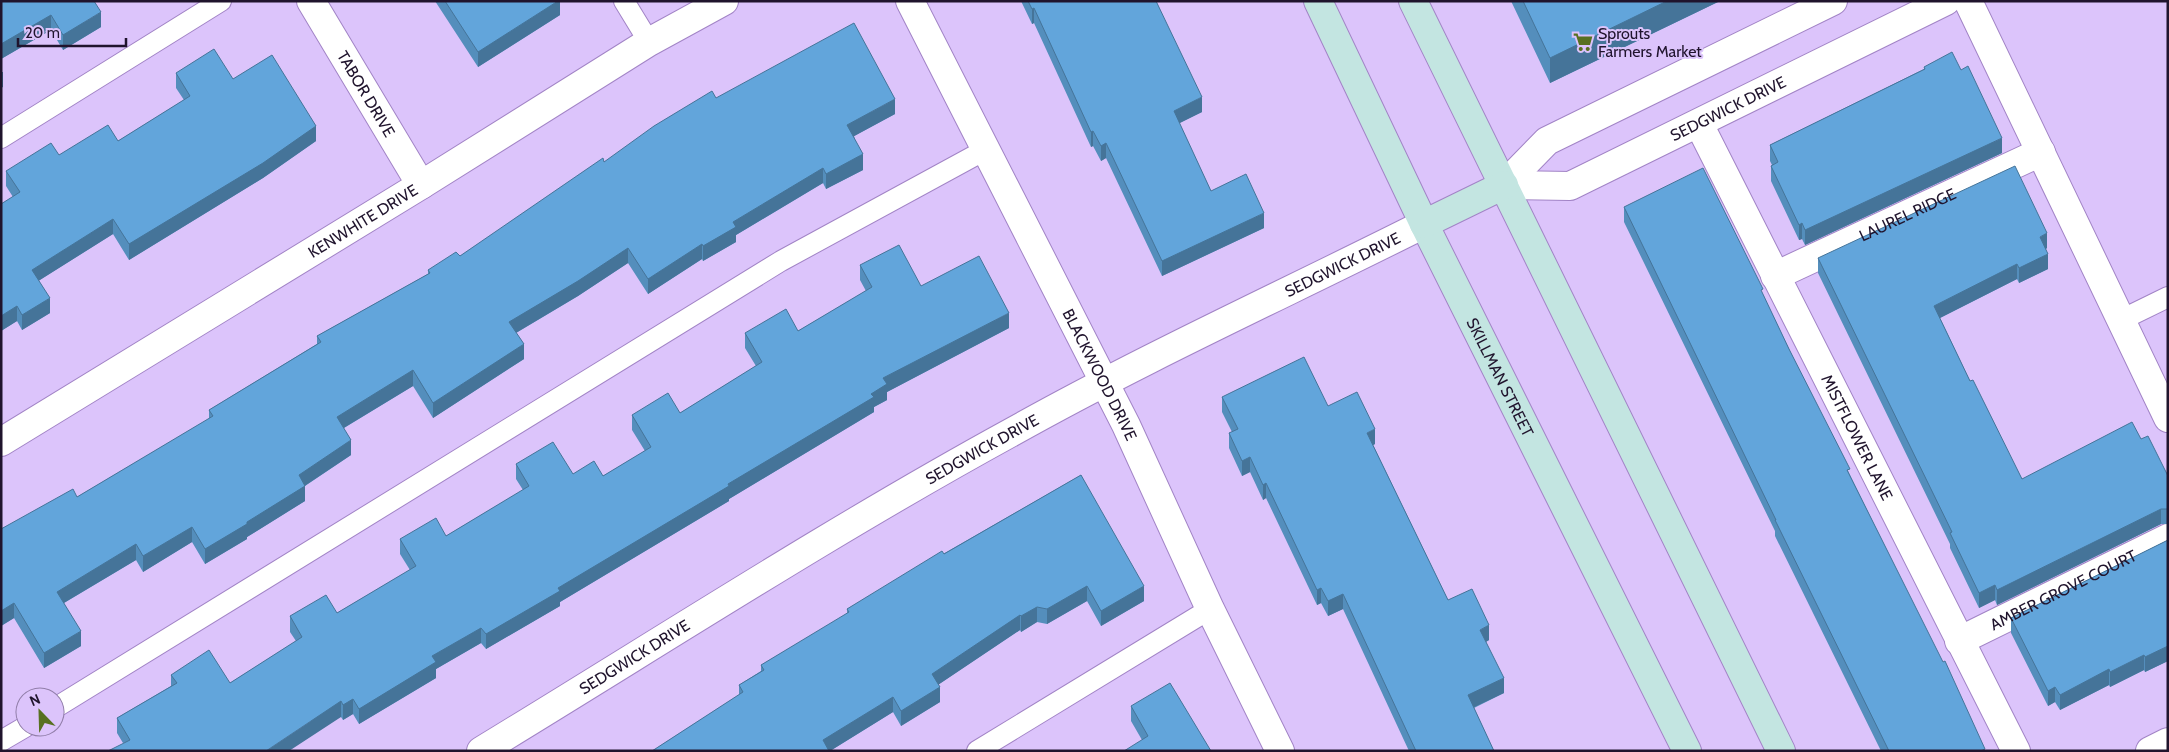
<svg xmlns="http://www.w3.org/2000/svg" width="2169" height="752" viewBox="0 0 2169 752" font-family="Cabin,sans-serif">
<rect width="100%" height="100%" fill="#dcc4fb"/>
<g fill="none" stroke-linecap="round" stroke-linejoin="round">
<defs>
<path id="lane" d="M624 1 649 42
M1 138 221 1
M2121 320 2168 297
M55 708 781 261 985 150
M1 741 25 727
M977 751 1210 609"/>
<g id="street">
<path id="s1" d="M311 1 421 185"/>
<path id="s2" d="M910 1 1126 425 1210 609 1280 751"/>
<path d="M1968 1 2168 418"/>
<path id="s3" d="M1699 124 2016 751"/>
<path id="s4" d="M1504 185 1570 186 1946 1"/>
<path d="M1504 185 1547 141 1833 1"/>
<path id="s5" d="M1775 276 2041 152"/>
<path id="s6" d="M1 442 421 185 649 42 724 1"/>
<path id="s7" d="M1959 641 2168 538"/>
<path id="s8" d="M481 751C657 644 831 531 1012 432 1146 357 1287 293 1424 224"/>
<path d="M2150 751 2168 742"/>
</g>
<g id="secondary">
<path id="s9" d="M1318 1 1424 224 1687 751"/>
<path d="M1413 1 1781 751"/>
<path d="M1424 224 1504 185"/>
</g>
</defs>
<!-- lane casing -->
<use href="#lane" stroke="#a284c6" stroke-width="22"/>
<!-- street casing -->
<use href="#street" stroke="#a284c6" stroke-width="30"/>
<!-- secondary casing -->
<use href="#secondary" stroke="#a284c6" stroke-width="30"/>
<!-- lane -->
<use href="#lane" stroke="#fff" stroke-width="20"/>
<!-- street -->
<use href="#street" stroke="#fff" stroke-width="28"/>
<!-- secondary -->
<use href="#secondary" stroke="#c3e5e1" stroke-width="28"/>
</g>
<!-- wall -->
<path fill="#548ebc" d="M1 1 101 27 63 50 51 30 1 59Z
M435 1H560V15L478 67Z
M1021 1H1156L1202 112 1179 123 1211 191 1264 228 1162 276 1106 158 1101 161 1093 146 1091 147 1034 23 1032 24Z
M1511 1H1720L1550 83Z
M1924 67 2002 153 1805 245 1802 239 1799 240 1771 181V166L1772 165 1770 161V145L1924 69Z
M176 73 233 79 316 141 263 178 129 260 113 234 38 281 50 313 22 330 17 321 1 331V204L13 197 6 186V171L59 155 118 141 184 100 176 88Z
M716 98 895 114 854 136 863 170 826 189 823 183 736 235V242L703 261 702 259 648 294 628 263 578 296 516 333 524 359 433 418 413 386 344 428 351 455 305 486V501L247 537V539L205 564 192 542 143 572 136 560 64 603 81 646 44 668 14 618 1 626V529L77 497 209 419V410L317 344V336L428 274V270L460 256 604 162Z
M1624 207 1763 295 1850 475 1985 751H1881L1775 536V531L1624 222Z
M2047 248 2046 249 2048 269 2019 283 2017 279 1940 318 1970 381 2022 479 2141 439 2168 476V524H2161L1997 605 1995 600 1979 608 1950 548V544L1818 273V258Z
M860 265 921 286 1009 328 887 392V400L874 407V412L729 499V501L560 602V606L486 649 481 643 436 669V678L359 724 353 714 343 720 341 717 123 743 117 733V718L171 686V675L230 683 296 641 290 632V616L337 613 410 570 400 554V539L446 536 523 490 516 479V464L573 474 603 476 645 451 632 430V415L680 413 756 366 745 348V333L798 331 866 291 860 280Z
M1222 397 1328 406 1375 444 1373 445 1448 600 1489 640 1486 642 1504 693 1474 708 1494 751H1409L1343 609 1328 616 1321 603 1317 605 1266 498 1263 500 1250 472 1242 476 1229 448V433L1232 432 1222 412Z
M1081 475 1144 601 1101 626 1087 601 1047 624 1037 622 1021 632 1020 630 939 684 940 702 901 726 893 712 830 751H652L739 695V685L761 671V665L847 614V609Z
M2168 540V661L2145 672 2144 670 2110 687 2109 685 2060 710 2055 702 2048 706 2011 633V618Z
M1131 706 1211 751 1142 740 1131 721Z"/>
<!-- shaded-wall -->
<path fill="#457499" d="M558 1H560V15L478 67V52Z
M1667 1H1720L1550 83V58Z
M1034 8V23L1032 24V9Z
M101 12V27L63 50V35Z
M51 15V30L1 59V44Z
M1 72H3V87L1 88Z
M1202 97V112L1174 126V111Z
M895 99V114L847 140V125Z
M316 126V141L263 178 129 260V244Z
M1093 131V146L1091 147V132Z
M2002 138V153L1805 245V230Z
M1106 143V158L1101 161V146Z
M863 154V170L826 189V174Z
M823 168V183L736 235V242L703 261V246L733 222Z
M1264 213V228L1162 276V261Z
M113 219V234L32 285V270Z
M1802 223V239L1799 240V225Z
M2047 233V248L2040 252V237Z
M702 244V259L648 294V279Z
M628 248V263L578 296 509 337V322Z
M2048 254V269L2019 283V268Z
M2017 264V279L1934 321V306Z
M50 298V313L22 330V315Z
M17 306V321L1 331V316Z
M1009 313V328L887 392V400L874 407V412L729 499V501L560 602V606L486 649V634L558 588 871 394 883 378Z
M524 344V359L433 418V403Z
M413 370V386L337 432V417Z
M1375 429V444L1367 448V433Z
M351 440V455L300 489 305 486V501L247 537V539L205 564V549L247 522 299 475Z
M1250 457V472L1242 476V461Z
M1266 483V498L1263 500V485Z
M2161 509V524L1997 605V590Z
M192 527V542L143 572V556Z
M136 544V560L57 607V592Z
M1995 585V600L1979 608V593Z
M1087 586V601L1047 624V609Z
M1144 586V601L1101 626V611Z
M1321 588V603L1317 605V590Z
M1343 594V609L1328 616V601Z
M14 603V618L1 626V611Z
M1037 607V622L1021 632V616Z
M1020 615V630L932 689V674Z
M1489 625V640L1480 645V630Z
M481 628V643L436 669V678L359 724V709L432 656Z
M81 631V646L44 668V653Z
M2168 646V661L2145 672V657Z
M2144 655V670L2110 687V672Z
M2109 669V685L2060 710V695Z
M1504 678V693L1468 710V695Z
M940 687V702L901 726V711Z
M2055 687V702L2048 706V691Z
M893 697V712L830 751H823V740Z
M353 699V714L343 720V705Z
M341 701V717L289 751H266Z"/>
<!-- building -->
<path fill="#62a5db" stroke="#457499" d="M1 1H94L101 12 63 35 51 15 1 44Z
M445 1H558L478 52Z
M1028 1H1156L1202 97 1174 111 1211 191 1246 174 1264 213 1162 261 1106 143 1101 146 1093 131 1091 132 1034 8 1032 9Z
M1523 1H1667L1550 58Z
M854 23 895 99 847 125 863 154 826 174 823 168 733 222 736 227 703 246 702 244 648 279 628 248 578 281 509 322 524 344 433 403 413 370 337 417 351 440 299 475 305 486 247 522V524L205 549 192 527 143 556 136 544 57 592 81 631 44 653 14 603 1 611V529L73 489 77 497 213 416 209 410 321 342 317 336 430 273 428 270 456 252 460 256 603 158 604 162 654 126 712 91 716 98Z
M214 49 233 79 272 55 316 126 263 163 129 244 113 219 32 270 50 298 22 315 17 306 1 316V204L20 192 6 171 51 143 59 155 108 125 118 141 190 96 176 73Z
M1952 52 1961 70 1968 66 2002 138 1805 230 1802 223 1799 225 1771 166 1778 162 1770 145 1925 69 1924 67Z
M2015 166 2047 233 2040 237 2048 254 2019 268 2017 264 1934 306 1970 381 1973 380 2022 479 2132 422 2141 439 2148 436 2168 476V509H2161L1997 590 1995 585 1979 593 1950 533 1952 532 1818 258Z
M1703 168 1763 289 1761 290 1789 349 1850 469 1847 470 1943 662 1945 661 1985 749 1981 751H1889L1775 520H1776L1624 207Z
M899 245 921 286 979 256 1009 313 883 378 887 384 871 394 874 397 728 484 729 486 558 588 560 591 486 634 481 628 432 656 436 662 359 709 353 699 343 705 341 701 266 751H108L130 740 117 718 177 683 171 675 209 650 230 683 302 637 290 616 326 595 337 613 416 566 400 539 436 518 446 536 529 486 516 464 553 442 573 474 594 461 603 476 651 447 632 415 668 393 680 413 762 362 745 333 786 309 798 331 872 287 860 265Z
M1304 357 1328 406 1357 392 1375 429 1367 433 1448 600 1472 589 1489 625 1480 630 1504 678 1468 695 1494 751H1416L1343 594 1328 601 1321 588 1317 590 1266 483 1263 485 1250 457 1242 461 1229 433 1238 429 1222 397Z
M1081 475 1144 586 1101 611 1087 586 1047 609 1037 607 1021 616 1020 615 932 674 940 687 901 711 893 697 823 740 829 751H652L743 692 739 685 764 670 761 665 849 612 847 609 942 551 944 554Z
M2168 540V646L2145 657 2144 655 2110 672 2109 669 2060 695 2055 687 2048 691 2011 618Z
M1170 683 1211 751H1124L1148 736 1131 706Z"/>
<!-- icons -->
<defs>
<symbol id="supermarket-bare" viewBox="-9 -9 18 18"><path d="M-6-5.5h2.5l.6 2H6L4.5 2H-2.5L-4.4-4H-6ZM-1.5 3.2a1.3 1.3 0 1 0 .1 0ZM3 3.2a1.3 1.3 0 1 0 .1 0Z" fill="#587021" stroke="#dcc4fb" stroke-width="2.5" paint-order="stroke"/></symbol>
</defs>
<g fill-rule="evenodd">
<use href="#supermarket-bare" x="1569" y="28" width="28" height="28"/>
</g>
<g text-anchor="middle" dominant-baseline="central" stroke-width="4" stroke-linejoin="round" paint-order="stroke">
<!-- poi labels -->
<g font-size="16" fill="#20142d" stroke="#dcc4fb" text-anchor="start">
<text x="1598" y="33">Sprouts<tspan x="1598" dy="18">Farmers Market</tspan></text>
</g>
<!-- street labels -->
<g font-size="16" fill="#20142d" stroke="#dcc4fb">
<text stroke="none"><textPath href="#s1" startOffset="108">TABOR DRIVE</textPath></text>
<text stroke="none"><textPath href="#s4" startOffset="242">SEDGWICK DRIVE</textPath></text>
<text stroke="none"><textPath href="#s5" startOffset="146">LAUREL RIDGE</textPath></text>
<text stroke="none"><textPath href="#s6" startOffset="424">KENWHITE DRIVE</textPath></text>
<text stroke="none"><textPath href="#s8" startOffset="990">SEDGWICK DRIVE</textPath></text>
<text stroke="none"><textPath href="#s2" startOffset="419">BLACKWOOD DRIVE</textPath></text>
<text stroke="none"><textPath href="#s9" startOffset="418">SKILLMAN STREET</textPath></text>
<text stroke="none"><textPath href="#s3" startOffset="351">MISTFLOWER LANE</textPath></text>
<text stroke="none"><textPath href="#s8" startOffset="585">SEDGWICK DRIVE</textPath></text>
<text stroke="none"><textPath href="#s7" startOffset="116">AMBER GROVE COURT</textPath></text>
<text stroke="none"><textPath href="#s8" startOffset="180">SEDGWICK DRIVE</textPath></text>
</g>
</g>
<!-- border -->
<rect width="2169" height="752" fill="none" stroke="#20142d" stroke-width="5"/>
<!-- north arrow -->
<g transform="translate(40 712) rotate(337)"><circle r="24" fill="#dcc4fb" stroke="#917ea9"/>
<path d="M0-4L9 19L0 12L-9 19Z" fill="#587021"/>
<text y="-8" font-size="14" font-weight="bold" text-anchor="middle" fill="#20142d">N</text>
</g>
<!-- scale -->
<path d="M18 38v8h108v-8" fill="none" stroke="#20142d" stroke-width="2.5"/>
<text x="25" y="38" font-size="15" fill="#20142d" stroke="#dcc4fb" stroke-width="4" paint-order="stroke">20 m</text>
</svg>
